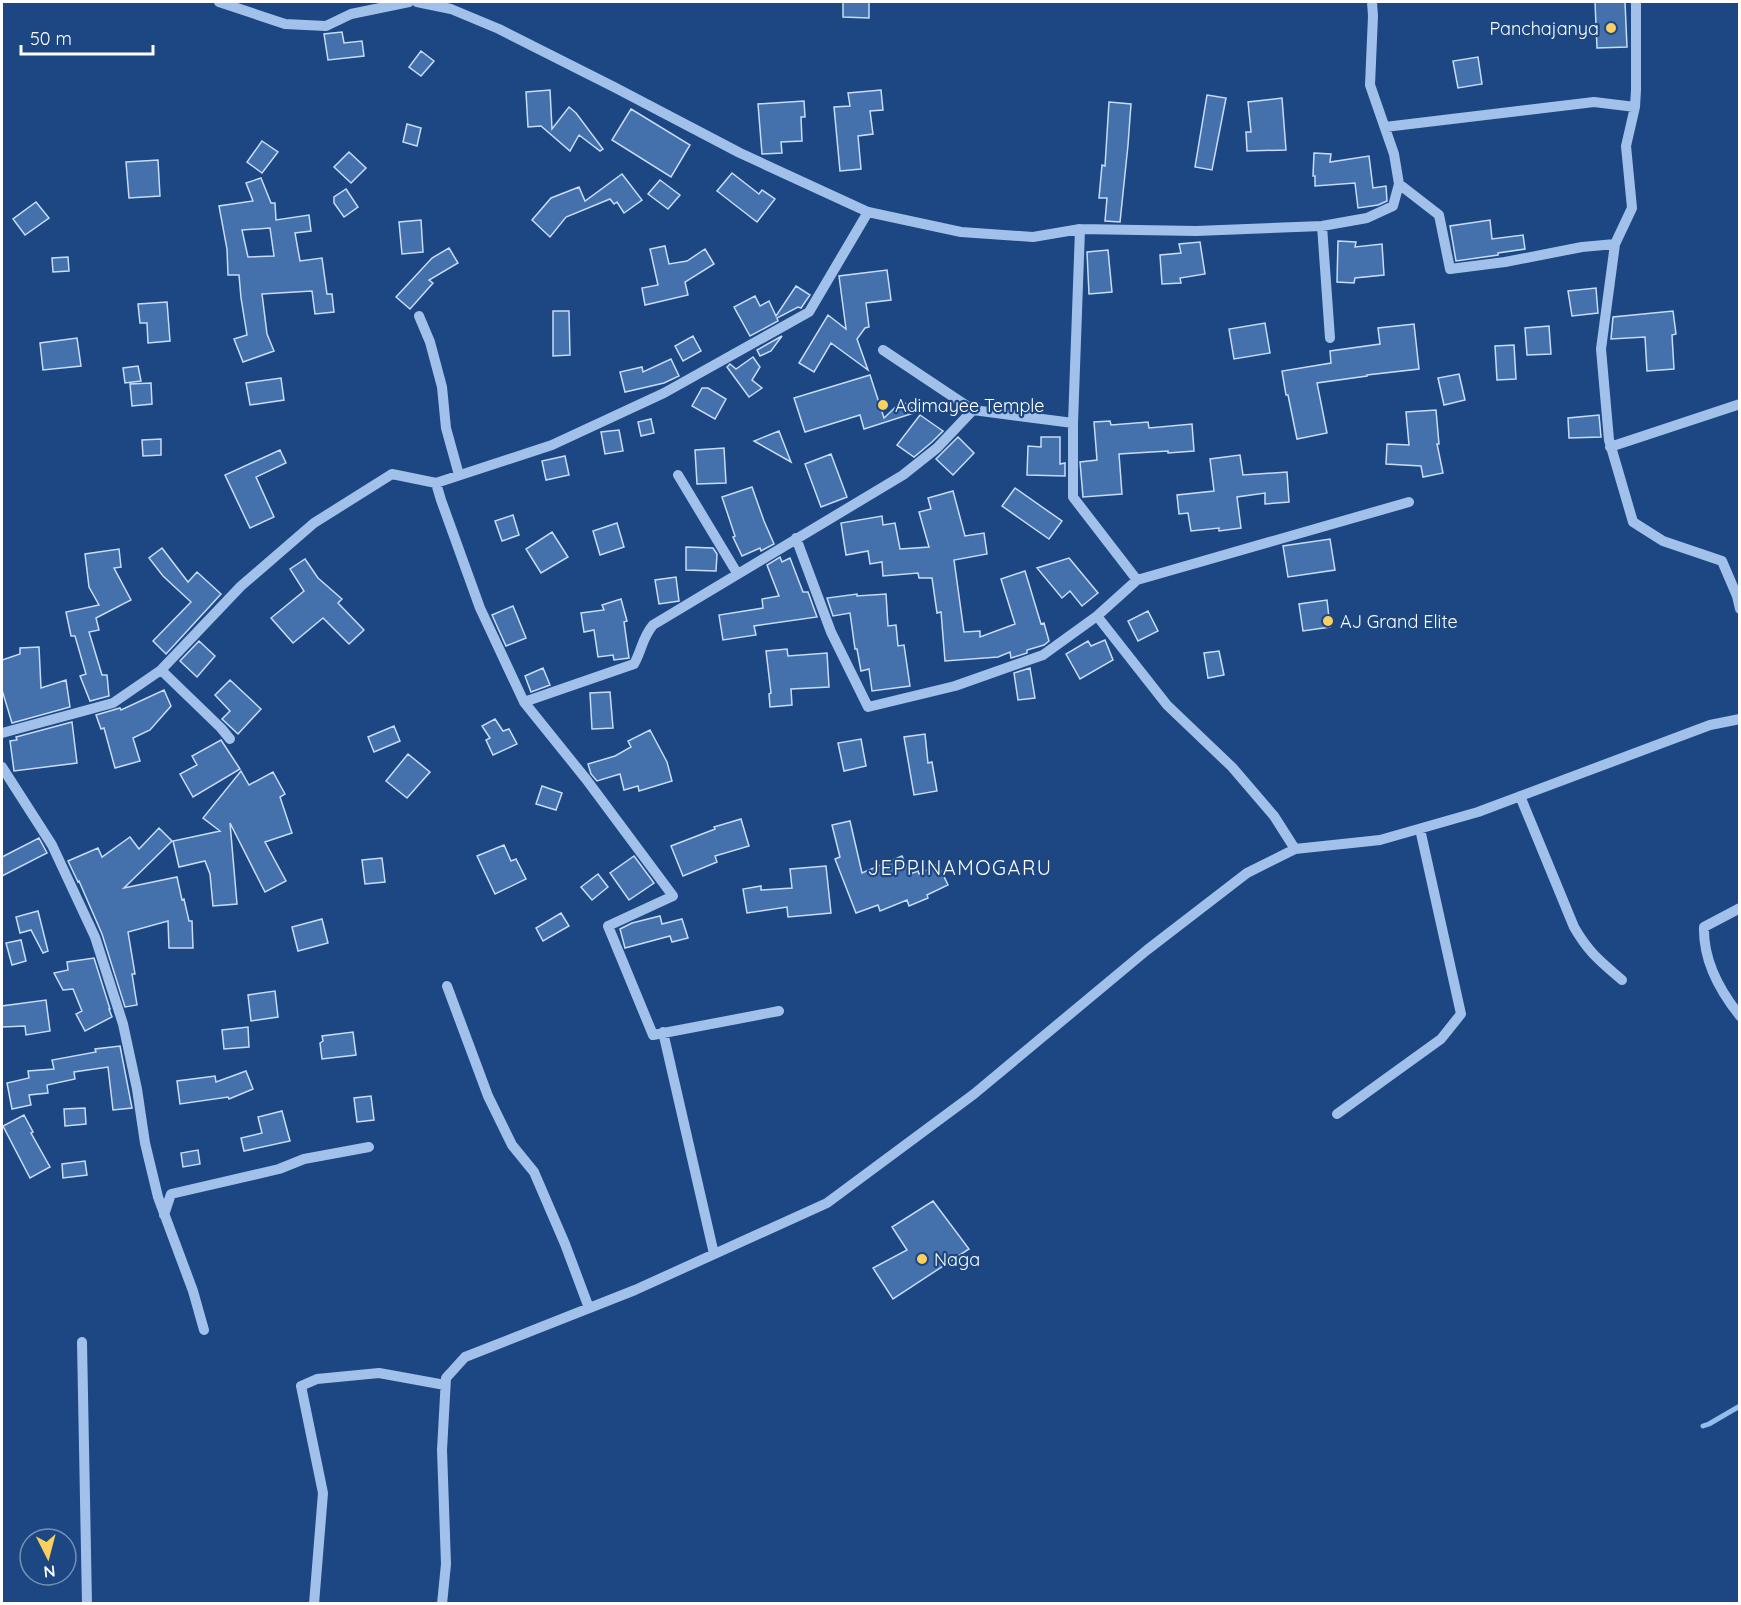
<svg xmlns="http://www.w3.org/2000/svg" width="1741" height="1605" viewBox="0 0 1741 1605" font-family="Quicksand,sans-serif">
<rect width="100%" height="100%" fill="#1c4783"/>
<g fill="none" stroke-linecap="round" stroke-linejoin="round">
<!-- stream -->
<path stroke="#94bcec" stroke-width="5" d="M1703 1426 1709 1424 1740 1406"/>
</g>
<!-- building -->
<path fill="#4471ac" stroke="#c6dcf8" stroke-width="1.5" fill-rule="evenodd" d="M843 2H869V18L843 17Z
M1595 2H1625L1627 47 1597 48Z
M342 32 344 43 362 41 364 56 328 60 324 34Z
M421 51 434 61 421 76 409 67Z
M1478 57 1482 84 1458 88 1453 61Z
M550 90 552 129 569 107 576 113 603 149 600 151 579 135 570 151 541 126 528 127 526 92Z
M881 90 883 110 870 111 873 134 858 136 861 169 840 171 834 107 850 106 848 93Z
M1207 95 1226 98 1212 170 1195 167Z
M1282 98 1286 150 1247 151 1246 132H1251L1248 102Z
M804 101 805 117H801L802 141 781 142 782 153 762 154 758 104Z
M1109 102 1131 104 1128 145 1120 222 1105 221 1107 198H1099L1102 165 1105 166Z
M631 109 690 145 671 177 612 140Z
M407 124 421 128 417 146 403 142Z
M262 141 278 152 262 173 247 162Z
M349 152 366 168 351 183 334 167Z
M1314 153 1331 154 1330 162 1369 156 1373 188 1386 186 1387 201 1378 205 1358 208 1355 183 1315 186V176H1313Z
M158 160 160 196 129 198 126 162Z
M732 173 759 194 762 190 775 199 757 222 717 191Z
M622 174 642 200 624 213 617 202 614 204 610 199 566 217 550 237 532 220 551 198 579 187 585 201Z
M261 178 271 203H275L276 220 309 215 311 231 295 233 300 261 322 258 327 294H332L334 312 315 314 312 291 262 294 267 334 274 351 243 362 234 339 247 335 241 298 239 275H228L227 249 219 206 253 201 246 183ZM270 228 274 256 248 257 242 230Z
M660 180 680 195 668 209 648 194Z
M346 189 358 207 344 217 334 203V197Z
M36 202 49 218 25 235 13 219Z
M421 220 423 252 402 254 399 222Z
M1490 220 1492 239 1523 235 1525 249 1498 253V255L1456 261 1450 226Z
M1338 241 1356 242 1355 247 1382 244 1384 275 1355 278 1354 283 1337 282Z
M1200 242 1205 274 1180 278 1181 283 1162 284 1160 255 1181 253 1179 244Z
M665 246 669 264 687 261 705 249 714 264 685 282 688 295 645 305 642 288 658 285 650 249Z
M449 248 458 263 429 280 433 283 410 309 396 297 432 258Z
M1108 250 1112 292 1089 294 1087 252Z
M68 257 69 271 53 272 52 258Z
M887 270 891 300 866 303 869 327 865 328 857 339 868 370 831 343 814 372 799 363 828 315 846 329 839 276Z
M796 286 810 295 801 308 798 307 777 318 778 321 750 336 734 307 755 296 760 306 769 301 776 316Z
M1596 288 1598 313 1572 316 1568 291Z
M167 302 170 341 148 343 147 323H140L138 304Z
M553 311H569L570 355 553 356Z
M1673 311 1676 334 1672 335 1674 369 1647 371 1645 337 1611 339 1613 317Z
M1265 323 1270 353 1234 359 1229 329Z
M1414 324 1419 369 1367 375V376L1317 383 1327 433 1297 439 1288 395H1286L1282 371 1331 363 1330 351 1380 344 1378 328Z
M1549 326 1551 354 1527 355 1525 328Z
M693 336 701 351 683 361 675 346Z
M782 336 771 351 760 356 757 350Z
M77 338 81 366 43 370 40 343Z
M1514 345 1516 379 1497 380 1495 346Z
M753 357 760 367 752 380 762 388 749 397 727 367 730 364 736 369Z
M671 359 679 376 664 383 625 392 620 372 642 367 643 372Z
M138 366 141 381 125 383 123 368Z
M1459 374 1465 400 1444 405 1438 378Z
M870 375 884 418 902 401 917 412 864 429 860 415 805 432 794 398Z
M281 378 284 400 250 405 246 383Z
M151 383 152 404 132 406 130 384Z
M702 388H708L726 399 715 419 692 406Z
M1436 410 1439 444H1437L1443 473 1423 477 1421 466 1386 464 1387 444 1409 445 1406 412Z
M920 415 943 431 932 442 914 457 897 445Z
M1599 415 1601 437 1569 438 1568 418Z
M651 419 654 433 641 436 638 422Z
M1110 421 1111 425 1148 422 1149 428 1192 424 1194 451 1168 453V451L1119 454 1122 494 1083 497 1080 462 1097 460 1094 422Z
M619 430 623 451 605 454 601 432Z
M779 431 791 462 754 441Z
M958 437 974 453 953 475 936 459Z
M1041 437H1060V464L1065 463V476L1027 475 1028 446 1041 447Z
M161 439V455L143 456 142 440Z
M724 448 726 483 697 484 695 450Z
M280 450 286 463 256 477 274 517 250 528 225 475Z
M831 454 847 497 821 507 805 464Z
M1240 455 1243 475 1287 472 1289 502 1265 504V493L1237 497 1241 528 1219 531V528L1191 531 1188 513 1179 514 1177 495 1214 491 1210 459Z
M565 456 569 475 546 480 542 461Z
M752 487 764 521 774 544 761 551 760 548 742 556 733 537 735 536 722 497Z
M1015 488 1062 521 1049 539 1002 506Z
M953 491 965 536 984 533 987 554 954 560 964 632 980 631V637L1015 624 1001 579 1025 571 1041 624 1044 623 1049 641 1044 645 1027 650V653L1011 658 1010 652 998 657 945 661 941 612 937 613 932 578H919L918 573 883 576 882 562 870 564 868 551 846 555 841 523 882 516 883 525 895 523 900 549 929 547 919 512 931 509 928 498Z
M513 515 519 535 502 541 495 521Z
M617 523 624 547 600 555 593 531Z
M552 532 568 557 541 573 526 549Z
M1330 539 1335 570 1288 577 1283 546Z
M686 547 713 548 717 554 716 571 686 570Z
M162 548 188 582 197 572 221 594 166 654 153 641 191 602 163 576 149 558Z
M119 549 121 567 114 568 131 600 96 618 99 630 89 632 102 675H107L109 696 90 701 80 676 86 674 75 636H71L66 612 99 605 89 587 85 554Z
M780 557 782 562 790 558 803 592H808L817 617 754 626 756 635 723 640 719 615 763 608 762 599 779 596 767 565Z
M1069 558 1098 593 1082 606 1070 591 1062 598 1037 568Z
M305 559 318 578 342 599 338 603 364 630 349 644 323 618 293 643 271 618 304 591 290 569Z
M676 577 679 601 659 604 655 580Z
M857 594V596L886 594 888 626 896 625 898 646 904 645 910 686 872 691 869 669 861 671 857 649H855L850 613 833 616 827 598Z
M621 599 627 621 624 622 629 658 614 660 613 655 598 657 594 630 584 632 581 613 604 610 602 605Z
M1327 600 1330 627 1303 631 1299 604Z
M513 606 526 638 506 646 492 615Z
M1148 611 1158 631 1138 641 1128 621Z
M1105 640 1113 660 1080 679 1066 654 1088 641 1091 646Z
M199 641 215 656 197 677 180 661Z
M39 647 41 688 66 680 70 707 12 723 2 690V660L20 654V648Z
M787 649 788 656 827 653 829 687 791 689 792 705 770 707 769 694 771 693 766 651Z
M1219 651 1224 675 1208 678 1204 653Z
M543 668 550 685 531 692 525 676Z
M1030 668 1035 698 1018 700 1014 673Z
M230 680 261 709 238 734 222 719 230 711 215 695Z
M164 690 171 706 150 730 133 738 140 761 115 768 104 728 101 729 96 715 120 708 121 710Z
M610 692 613 728 592 729 590 693Z
M495 719 503 731 509 729 517 744 493 755 486 740 490 738 482 726Z
M72 722 77 763 14 771 10 741 17 740 16 737Z
M394 726 400 741 374 752 368 737Z
M650 730 667 762 672 781 639 791 638 786 624 790 620 774 597 781 591 774 588 764 615 756 631 747 628 741Z
M925 734 928 763 932 762 937 791 914 795 904 737Z
M861 739 866 766 844 771 838 743Z
M221 740 240 769 193 797 180 774 197 765 192 756Z
M408 754 430 772 407 798 386 781Z
M241 771 249 785 273 772 285 794 280 797 292 833 265 842 286 881 265 892 230 823 237 904 213 906 210 874 205 861 179 867 173 841 220 831 203 818Z
M542 786 562 793 556 810 536 804Z
M741 819 749 846 715 856 717 862 683 876 671 846 715 829 714 827Z
M850 821 862 873 902 856 910 874 918 871 919 874 938 864 948 885 927 895 928 898 909 906 907 900 880 911 878 905 856 913 835 859 840 857 832 825Z
M159 828 172 841 124 888 177 877 182 900 184 899 189 921H192L193 948H169L168 921 128 932 135 974H132L137 1005 125 1007 102 934 79 881 78 882 68 861 98 848 102 857 130 837 139 849Z
M39 838 47 853 2 876V857Z
M504 845 511 861 516 859 526 879 495 894 477 856Z
M634 856 654 883 629 900 610 873Z
M382 858 385 882 365 884 362 860Z
M826 866 831 913 788 917 787 907 747 913 743 889 761 886V890L792 888 790 869Z
M598 874 608 887 592 900 581 887Z
M38 911 48 951 43 953 31 930 20 933 16 917Z
M561 913 569 926 543 941 536 928Z
M660 916 662 924 682 919 688 938 672 942 670 936 625 948 620 929 632 923Z
M322 919 328 943 298 951 292 927Z
M21 940 26 961 12 965 6 943Z
M94 958 110 1009H109L112 1017 85 1031 76 1014 82 1011 73 989 63 990 54 973 68 970 67 962Z
M275 991 278 1017 251 1021 248 995Z
M46 1000 50 1031 26 1035 25 1026 2 1027V1006Z
M248 1027 249 1047 224 1049 222 1030Z
M353 1032 356 1055 322 1059 320 1043 323 1041 322 1036Z
M120 1046 132 1108 113 1110 108 1067 74 1072 75 1079 47 1085 48 1093 29 1095 31 1105 12 1109 7 1083 29 1078 28 1071 54 1069 52 1060 96 1052 95 1049Z
M246 1071 253 1089 229 1099 228 1097 180 1104 177 1081 215 1076 216 1082Z
M371 1096 374 1120 357 1122 354 1098Z
M85 1108 86 1124 65 1126 64 1109Z
M282 1111 290 1141 244 1151 241 1138 262 1133 258 1117Z
M24 1115 33 1132 31 1133 50 1167 30 1178 3 1126Z
M198 1150 200 1164 183 1167 181 1153Z
M85 1161 87 1175 63 1178 62 1164Z
M933 1201 969 1249 893 1299 873 1268 907 1250 892 1227Z"/>
<g fill="none" stroke-linecap="round" stroke-linejoin="round">
<!-- minor -->
<path stroke="#a1c1ea" stroke-width="10" d="M219 2 285 24 326 26 351 14 409 2
M417 2 451 9 499 29 614 87 740 153 868 212 961 232 1033 237 1080 229 1196 231 1322 226 1367 218 1393 206 1399 184 1394 154 1370 85 1373 16 1372 2
M1636 2V90L1635 107 1626 146 1632 208 1615 244 1601 349 1609 440 1633 522 1663 541 1722 561 1737 596 1740 609
M1385 127 1594 102 1635 107
M1399 184 1439 215 1450 269 1505 262 1582 247 1615 244
M1322 226 1330 338
M1080 229 1073 423V497L1137 580
M419 316 430 342 442 387 446 428 459 475
M883 350 973 410 1073 423
M1610 447 1740 404
M678 475 737 573
M436 483 441 500 480 608 524 702 586 779 673 896 608 926 653 1035 779 1011
M796 538 831 632 868 707 955 686 1043 655 1097 616 1137 580 1409 502
M1097 616 1167 705 1232 767 1274 816 1295 849
M161 670 221 728 230 739
M524 702 634 664C642 650 642 638 653 625L903 475 937 448 973 410
M2 733 113 703 161 670 241 586 314 523 392 474 436 483 552 445 664 393 809 312 868 212
M2 767 52 845 95 937 123 1024 137 1089 145 1143 158 1197 193 1291 204 1330
M1520 796 1574 927C1589 953 1600 961 1622 980
M1740 908 1704 927C1703 961 1719 990 1740 1016
M447 986 488 1096 512 1145 534 1172 565 1244 589 1308
M663 1032 714 1254
M1337 1114 1441 1039 1461 1014 1420 829
M164 1215 171 1194 279 1169 304 1159 369 1147
M82 1342 87 1604
M314 1604 323 1493 301 1386 317 1379 379 1373 445 1385
M442 1604 446 1564 442 1450 446 1378 465 1357 635 1290 827 1203 974 1094 1147 950 1247 873 1295 849 1380 840 1478 812 1710 725 1740 719"/>
</g>
<!-- markers -->
<g fill="#fbd05e" stroke="#1c4783" stroke-width="2">
<circle cx="1611" cy="28" r="6"/>
<circle cx="883" cy="405" r="6"/>
<circle cx="1328" cy="621" r="6"/>
<circle cx="922" cy="1259" r="6"/>
</g>
<g text-anchor="middle" dominant-baseline="central" stroke-width="4.5" stroke-linejoin="round" paint-order="stroke">
<!-- poi labels -->
<g font-size="18" fill="#fff" stroke="#1c4783" text-anchor="start">
<text x="1599" y="28" text-anchor="end">Panchajanya</text>
<text x="895" y="405">Adimayee Temple</text>
<text x="1340" y="621">AJ Grand Elite</text>
<text x="934" y="1259">Naga</text>
</g>
<!-- neighbourhood labels -->
<g font-size="20" letter-spacing="1.5" fill="#fff" stroke="#1c4783">
<text x="960" y="867">JEPPINAMOGARU</text>
</g>
</g>
<!-- border -->
<rect width="1741" height="1605" fill="none" stroke="#ffffff" stroke-width="6"/>
<!-- north arrow -->
<g transform="translate(48 1557) rotate(174)"><circle r="28" fill="#1c4783" stroke="#7791b5" stroke-width="1.5"/>
<path d="M0-4.5L10 22L0 15L-10 22Z" fill="#fbd05e"/>
<text y="-9" font-size="16" font-weight="bold" text-anchor="middle" fill="#ffffff">N</text>
</g>
<!-- scale -->
<path d="M21 45v9h132v-9" fill="none" stroke="#ffffff" stroke-width="3"/>
<text x="30" y="45" font-size="18" fill="#ffffff" stroke="#1c4783" stroke-width="4.5" paint-order="stroke">50 m</text>
</svg>
